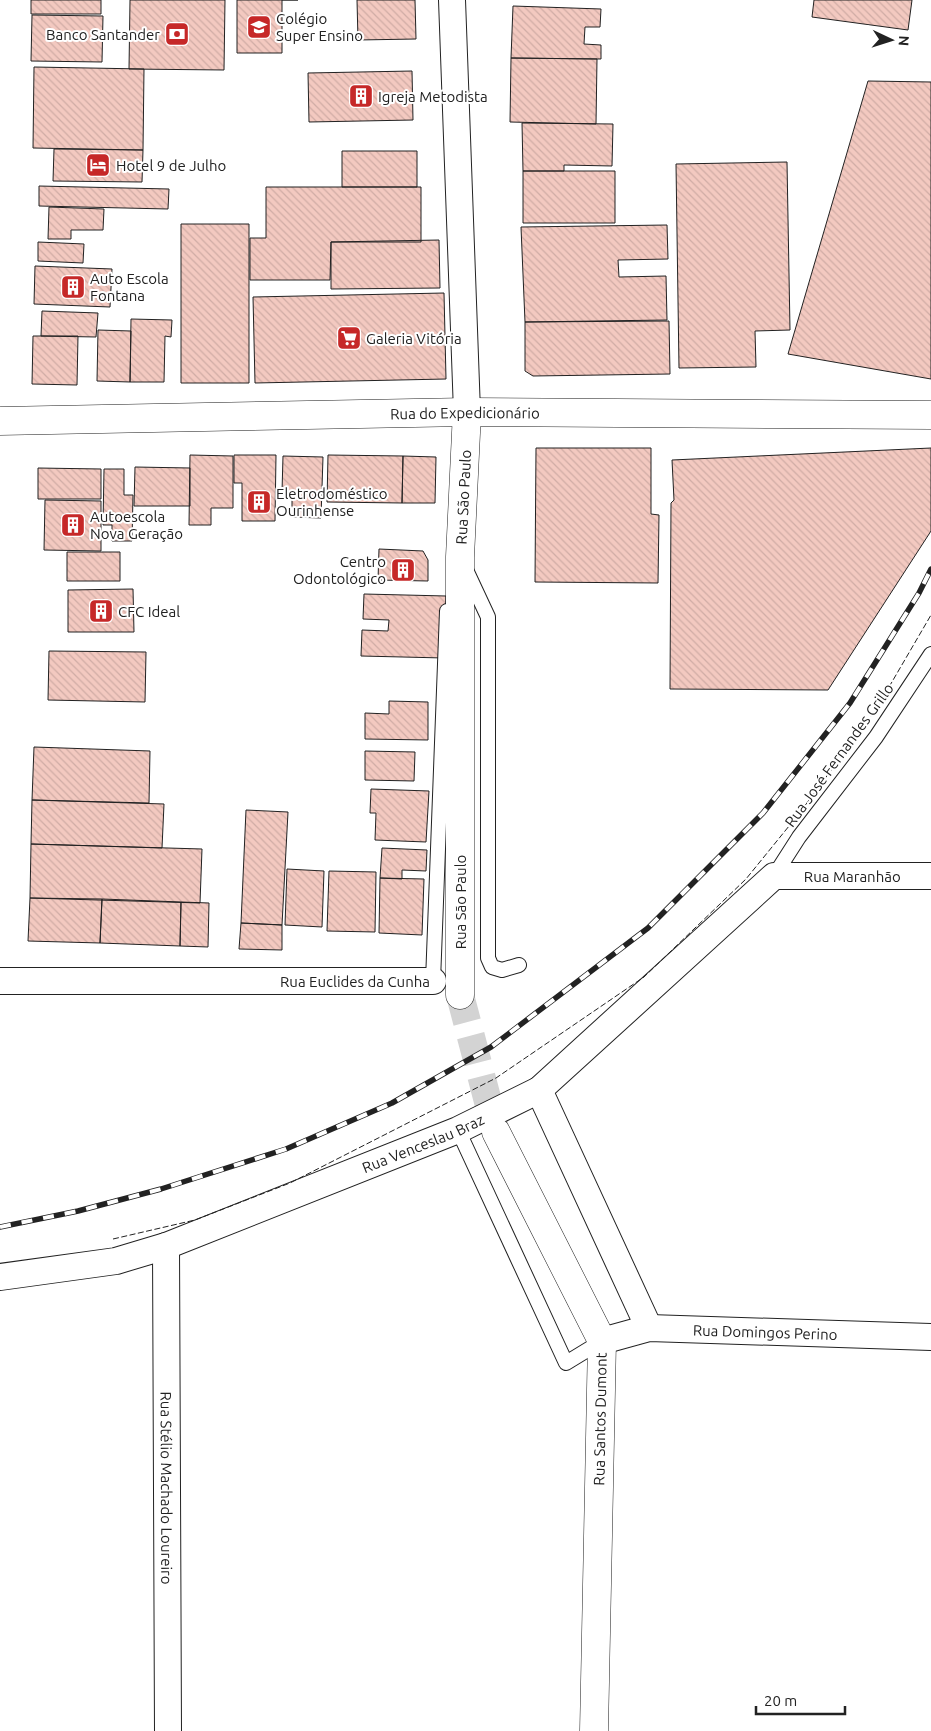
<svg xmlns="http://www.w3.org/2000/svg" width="931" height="1731" viewBox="0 0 931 1731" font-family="Ubuntu,sans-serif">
<defs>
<pattern id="building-back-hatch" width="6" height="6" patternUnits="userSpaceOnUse" patternTransform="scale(1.25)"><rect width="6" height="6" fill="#f3c9c0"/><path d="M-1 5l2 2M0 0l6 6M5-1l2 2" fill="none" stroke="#d0aca5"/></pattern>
</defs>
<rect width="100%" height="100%" fill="#fff"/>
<!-- building -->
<path fill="url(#building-back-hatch)" stroke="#222" d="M31 0H101V14H31Z
M130 0H225L224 70 129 69Z
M237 0H298H282V53H237Z
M357 0H415L416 39 358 40Z
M814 0H912L908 30 812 17Z
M513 6 601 9 600 27H585L584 44 601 45V59L511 58Z
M32 15 103 16 102 62 31 61Z
M511 58 597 59 596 124 510 122Z
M34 67 144 69 143 150 33 148Z
M412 71 413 120 309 122 308 73Z
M868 81 931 82V379L788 354Z
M522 123 613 124 612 166 564 165V171H523Z
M54 149 143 150 142 182 53 181Z
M342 151H417V187H342Z
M787 162 790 330 755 331 756 367 679 368 676 164Z
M523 171H615V223H523Z
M39 186 169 189 168 209 39 206Z
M266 187H421V242H331L330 280H250V238H266Z
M49 207 104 209 103 230H71V239H48Z
M181 224H249V383H181Z
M667 225 668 259 618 260 619 277 666 276 667 320 525 322 521 227Z
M439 240 440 288 331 289V242Z
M38 242 84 244 83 263 38 261Z
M35 266 112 269 110 307 34 304Z
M444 293 446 379 255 383 253 297Z
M42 311 98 313 96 337 41 336Z
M131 319 172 320 171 337 165 336 164 382H130Z
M669 321 670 374 533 376 525 371V322Z
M98 330 131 331 130 382 97 381Z
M33 336H78L77 385 32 384Z
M536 448H651V514L659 515 658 583 535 582Z
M931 448V531L828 690 670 689 671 503 674 500 672 460Z
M190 455 233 456V508H211V525H189Z
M234 455H276L275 521H242V483H234Z
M328 455 403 456 402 503 327 502Z
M283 456 323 457 321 518 292 517V492H282Z
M403 456 436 457 435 503H402Z
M135 467 190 468V506H134Z
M38 468 101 469V499H38Z
M104 469H124V495H133L132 541H112V525H103Z
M45 500 101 501V551L44 550Z
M379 549 423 551 428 560V581L378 580Z
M67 552H120V581H67Z
M133 589 134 632H68V590Z
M364 594 446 596 444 658 361 656 362 630 388 631 389 620 363 619Z
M49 651 146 652 145 702 48 700Z
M389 701 428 702V740L365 739V713L389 714Z
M34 747 150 751 149 803 32 800Z
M365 751 415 752 414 781 365 780Z
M371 789 429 791 426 842 375 840 376 813H370Z
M32 800 164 804 162 848 31 844Z
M246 810 288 812 282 925 241 923Z
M31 844 202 849 200 903 30 898Z
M382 848 427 850 426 871 402 870V879L380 878Z
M287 869 324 871 322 927 285 925Z
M329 871 376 872 375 932 327 931Z
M380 878 424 879 422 935 379 933Z
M30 898 102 899 100 943 28 941Z
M102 899 181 902 180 946 100 943Z
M181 902 209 903 208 947 180 946Z
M241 923 282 925V950L239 949Z"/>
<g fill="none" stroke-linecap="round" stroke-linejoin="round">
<!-- tertiary-tunnel -->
<path stroke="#d3d3d3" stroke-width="28" stroke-dasharray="28 14" stroke-linecap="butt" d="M460 995 496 1132"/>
<defs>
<path id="service" d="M467 572 488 617V958L492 967 502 970 519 965
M774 876 799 837 876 737 931 654
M433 981 447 611
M458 1130 566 1363 602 1341"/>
<g id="minor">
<path d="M452 0 467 412"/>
<path id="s1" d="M0 981H433"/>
<path d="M539 1090 649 1328"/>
<path id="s2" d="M166 1246 168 1731"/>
<path id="s3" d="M0 1277 116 1261 166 1246 458 1130 539 1090 774 876H931"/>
<path id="s4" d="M602 1341 649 1328 931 1337"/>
</g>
<g id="tertiary">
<path id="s5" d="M0 421 467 412 931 415"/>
<path id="s6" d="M460 995V557L467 412"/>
<path d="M496 1132 602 1341 594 1731"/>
</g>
</defs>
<!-- service casing -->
<use href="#service" stroke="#222" stroke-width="16"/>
<!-- minor casing -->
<use href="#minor" stroke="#222" stroke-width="28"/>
<!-- tertiary casing -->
<use href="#tertiary" stroke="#222" stroke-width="29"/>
<!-- service -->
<use href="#service" stroke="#fff" stroke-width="14"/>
<!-- minor -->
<use href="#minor" stroke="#fff" stroke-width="26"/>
<!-- tertiary -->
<use href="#tertiary" stroke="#fff" stroke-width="28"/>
<defs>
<path id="rail" d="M0 1227 78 1211 161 1189 286 1149 392 1103 491 1047 648 928 763 813 850 703 919 593 931 569"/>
</defs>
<!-- rail casing -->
<use href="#rail" stroke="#222" stroke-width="5.5"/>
<!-- rail -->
<use href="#rail" stroke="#fff" stroke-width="4" stroke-dasharray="11" stroke-linecap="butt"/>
<!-- fence -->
<path stroke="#222" stroke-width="1" stroke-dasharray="6 2.5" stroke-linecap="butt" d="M113 1239 195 1220 290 1183 496 1078 644 977 746 879 798 815 875 711 931 615"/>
</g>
<!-- icons -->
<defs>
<symbol id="school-square" viewBox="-11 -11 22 22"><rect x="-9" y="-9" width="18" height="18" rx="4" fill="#c62828" stroke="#fff"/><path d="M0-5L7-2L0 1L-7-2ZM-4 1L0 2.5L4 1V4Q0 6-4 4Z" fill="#fff"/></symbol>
<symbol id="bank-square" viewBox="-11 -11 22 22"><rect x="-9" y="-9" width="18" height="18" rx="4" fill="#c62828" stroke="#fff"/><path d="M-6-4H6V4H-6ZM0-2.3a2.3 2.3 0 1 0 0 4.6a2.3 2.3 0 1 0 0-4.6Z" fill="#fff"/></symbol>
<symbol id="building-square" viewBox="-11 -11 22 22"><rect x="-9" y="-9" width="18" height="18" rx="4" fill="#c62828" stroke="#fff"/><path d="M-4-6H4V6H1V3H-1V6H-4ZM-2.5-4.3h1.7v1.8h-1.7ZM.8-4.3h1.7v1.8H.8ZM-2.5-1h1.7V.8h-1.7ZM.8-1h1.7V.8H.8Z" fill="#fff"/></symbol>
<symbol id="hotel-square" viewBox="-11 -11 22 22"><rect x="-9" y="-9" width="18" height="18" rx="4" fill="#c62828" stroke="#fff"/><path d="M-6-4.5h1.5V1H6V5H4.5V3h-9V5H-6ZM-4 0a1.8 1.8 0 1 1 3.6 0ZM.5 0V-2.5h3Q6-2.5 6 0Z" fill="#fff"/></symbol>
<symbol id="supermarket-square" viewBox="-11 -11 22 22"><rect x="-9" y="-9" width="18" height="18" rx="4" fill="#c62828" stroke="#fff"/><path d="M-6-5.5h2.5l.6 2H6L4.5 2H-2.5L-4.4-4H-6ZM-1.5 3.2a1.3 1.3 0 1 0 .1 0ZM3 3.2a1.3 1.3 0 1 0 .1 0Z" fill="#fff"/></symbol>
</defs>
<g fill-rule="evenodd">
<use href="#school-square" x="245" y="13" width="28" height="28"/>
<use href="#bank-square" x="163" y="20" width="28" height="28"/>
<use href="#building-square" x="347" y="82" width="28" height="28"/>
<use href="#hotel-square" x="84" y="151" width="28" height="28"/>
<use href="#building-square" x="59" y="273" width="28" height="28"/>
<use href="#supermarket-square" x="335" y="324" width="28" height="28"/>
<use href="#building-square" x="245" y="488" width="28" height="28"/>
<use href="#building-square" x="59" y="511" width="28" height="28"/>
<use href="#building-square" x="389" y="556" width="28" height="28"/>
<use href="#building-square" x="87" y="597" width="28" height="28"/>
</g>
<g text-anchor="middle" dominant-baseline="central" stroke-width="4" stroke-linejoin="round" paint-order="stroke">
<!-- poi labels -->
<g font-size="15" fill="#222" stroke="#fff" text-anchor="start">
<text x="276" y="18">Colégio<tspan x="276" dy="17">Super Ensino</tspan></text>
<text x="160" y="34" text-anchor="end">Banco Santander</text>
<text x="378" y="96">Igreja Metodista</text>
<text x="116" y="165">Hotel 9 de Julho</text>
<text x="90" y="278">Auto Escola<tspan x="90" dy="17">Fontana</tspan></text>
<text x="366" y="338">Galeria Vitória</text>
<text x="276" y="493">Eletrodoméstico<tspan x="276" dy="17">Ourinhense</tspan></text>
<text x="90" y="516">Autoescola<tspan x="90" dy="17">Nova Geração</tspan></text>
<text x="386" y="561" text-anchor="end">Centro<tspan x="386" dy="17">Odontológico</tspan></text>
<text x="118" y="611">CFC Ideal</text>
</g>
<!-- street labels -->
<g font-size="15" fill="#222" stroke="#fff">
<text stroke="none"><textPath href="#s5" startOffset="465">Rua do Expedicionário</textPath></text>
<text stroke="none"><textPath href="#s6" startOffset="498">Rua São Paulo</textPath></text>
<text transform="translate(839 755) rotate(-54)">Rua José Fernandes Grillo</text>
<text stroke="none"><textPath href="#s3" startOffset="970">Rua Maranhão</textPath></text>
<text transform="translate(460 902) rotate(-90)">Rua São Paulo</text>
<text stroke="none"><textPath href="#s1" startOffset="355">Rua Euclides da Cunha</textPath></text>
<text stroke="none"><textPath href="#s3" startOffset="446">Rua Venceslau Braz</textPath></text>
<text stroke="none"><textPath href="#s4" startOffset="165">Rua Domingos Perino</textPath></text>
<text transform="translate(600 1419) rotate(-89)">Rua Santos Dumont</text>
<text stroke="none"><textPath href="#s2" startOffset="242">Rua Stélio Machado Loureiro</textPath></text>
</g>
</g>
<!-- north arrow -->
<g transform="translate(891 40) rotate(94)" stroke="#ffffff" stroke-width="4" paint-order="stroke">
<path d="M0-4L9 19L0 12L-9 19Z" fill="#222222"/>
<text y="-8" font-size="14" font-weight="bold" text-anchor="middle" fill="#222222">N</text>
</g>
<!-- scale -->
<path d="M756 1706v8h89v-8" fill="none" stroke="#222222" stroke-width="2.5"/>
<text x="764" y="1706" font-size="15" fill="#222222" stroke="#ffffff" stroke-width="4" paint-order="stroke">20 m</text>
</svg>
